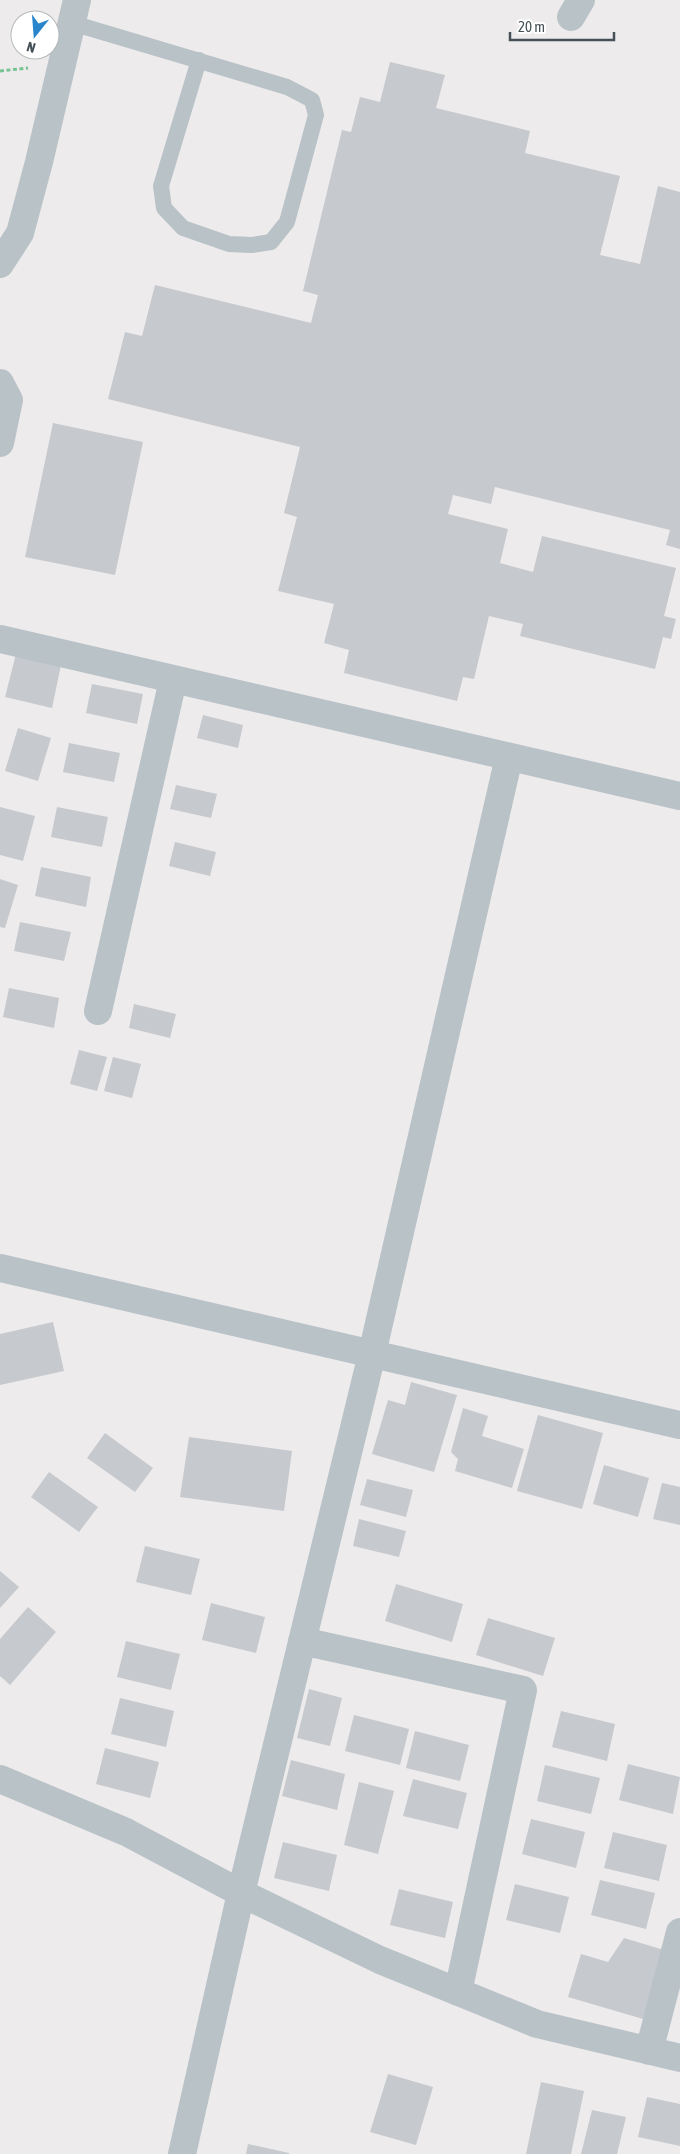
<svg xmlns="http://www.w3.org/2000/svg" width="680" height="2154" viewBox="0 0 680 2154" font-family="'Asap Condensed',sans-serif">
<rect width="100%" height="100%" fill="#eeebec"/>
<!-- building -->
<path fill="#c6c9cd" d="M390 62 445 75 436 108 530 131 525 153 620 176 600 255 640 264 658 186 680 192V549L666 545 670 530 495 487 491 504 453 495 448 514 508 529 500 563 533 572 542 536 676 568 664 616 676 619 671 639 663 637 655 669 520 636 523 624 489 616 474 679 463 677 457 701 344 673 349 650 324 643 334 604 278 591 297 517 284 513 300 447 108 399 125 332 142 336 155 285 311 323 318 295 303 291 342 130 351 132 360 97 380 102Z
M53 423 143 442 115 575 25 557Z
M16 654 61 665 52 708 5 697Z
M92 684 143 694 137 724 86 713Z
M203 715 243 725 238 748 197 738Z
M18 728 51 738 38 781 5 771Z
M69 743 120 753 114 782 63 772Z
M176 785 217 794 211 818 170 809Z
M0 807 35 816 23 861 0 855Z
M57 807 108 817 102 847 51 837Z
M175 842 216 852 210 876 169 866Z
M41 867 91 877 86 907 35 896Z
M0 879 18 885 5 928 0 927Z
M20 922 71 932 64 961 14 951Z
M9 988 59 998 54 1028 3 1017Z
M134 1004 176 1014 170 1038 129 1028Z
M79 1050 107 1057 97 1091 70 1084Z
M113 1057 141 1064 132 1098 104 1091Z
M53 1322 64 1371 0 1385V1334Z
M411 1382 457 1395 434 1472 372 1454 388 1400 405 1405Z
M463 1408 488 1416 482 1436 524 1449 512 1488 455 1471 458 1459 451 1452Z
M538 1415 603 1433 582 1509 517 1491Z
M105 1433 153 1468 135 1492 87 1458Z
M189 1437 292 1451 284 1511 180 1497Z
M604 1465 649 1478 638 1517 593 1504Z
M49 1472 98 1507 79 1532 31 1497Z
M367 1479 413 1490 406 1517 360 1505Z
M662 1483 680 1487V1525L653 1519Z
M359 1519 406 1531 399 1557 353 1546Z
M145 1546 200 1559 191 1595 136 1582Z
M0 1571 19 1587 0 1608Z
M396 1584 463 1604 452 1642 385 1621Z
M211 1603 265 1617 256 1653 202 1640Z
M28 1607 56 1632 10 1685 0 1676V1639Z
M488 1618 555 1638 543 1676 476 1655Z
M126 1641 180 1654 171 1690 117 1677Z
M309 1689 342 1698 330 1746 297 1738Z
M120 1698 174 1711 166 1747 111 1734Z
M561 1711 615 1724 607 1761 552 1747Z
M354 1715 409 1729 400 1765 345 1751Z
M415 1731 469 1745 460 1781 406 1768Z
M105 1748 159 1762 150 1798 96 1784Z
M291 1760 345 1774 337 1810 282 1796Z
M628 1764 680 1777 673 1814 619 1800Z
M545 1765 600 1778 591 1814 537 1801Z
M413 1779 467 1793 458 1829 403 1816Z
M359 1782 394 1791 378 1854 344 1845Z
M531 1819 585 1832 576 1868 522 1854Z
M613 1832 667 1845 659 1881 604 1868Z
M283 1842 337 1855 329 1891 274 1878Z
M600 1880 655 1893 646 1929 591 1915Z
M515 1884 569 1897 560 1933 506 1920Z
M399 1889 453 1902 445 1938 390 1925Z
M624 1938 664 1950 643 2019 568 1997 581 1954 608 1962Z
M388 2074 433 2087 416 2145 370 2132Z
M541 2082 584 2091 571 2154H526Z
M647 2097 680 2104V2146L638 2137Z
M592 2110 626 2117 617 2154H581Z
M248 2144 289 2153V2154H246Z"/>
<g fill="none" stroke-linecap="round" stroke-linejoin="round">
<!-- path -->
<path stroke="#78c394" stroke-width="3" stroke-dasharray="4 2.5" stroke-linecap="butt" d="M0 71 28 68"/>
<!-- service -->
<path stroke="#b8c2c7" stroke-width="16" d="M72 23 287 87 312 100 316 115 287 222 271 242 252 245 229 244 183 228 164 208 161 186 199 60"/>
<!-- minor -->
<path stroke="#b8c2c7" stroke-width="28" d="M571 17 581 0
M0 383 9 400 0 443
M0 639 680 796
M98 1011 173 680
M0 1268 680 1425
M302 1641 523 1690 458 1992
M0 1779 126 1832 241 1893 380 1960 537 2024 680 2058
M649 2051 680 1932
M182 2154 241 1893 372 1354 509 757"/>
<!-- tertiary -->
<path stroke="#b8c2c7" stroke-width="28" d="M0 264 20 233 39 162 77 0"/>
</g>
<!-- north arrow -->
<g transform="translate(35 35) rotate(197)"><circle r="24" fill="#ffffff" stroke="#b5b9bc"/>
<path d="M0-4L9 19L0 12L-9 19Z" fill="#2a85ca"/>
<text y="-8" font-size="14" font-weight="bold" text-anchor="middle" fill="#465157">N</text>
</g>
<!-- scale -->
<path d="M510 32v8h104v-8" fill="none" stroke="#465157" stroke-width="2.5"/>
<text x="518" y="32" font-size="15" fill="#465157" stroke="#ffffff" stroke-width="4" paint-order="stroke">20 m</text>
</svg>
